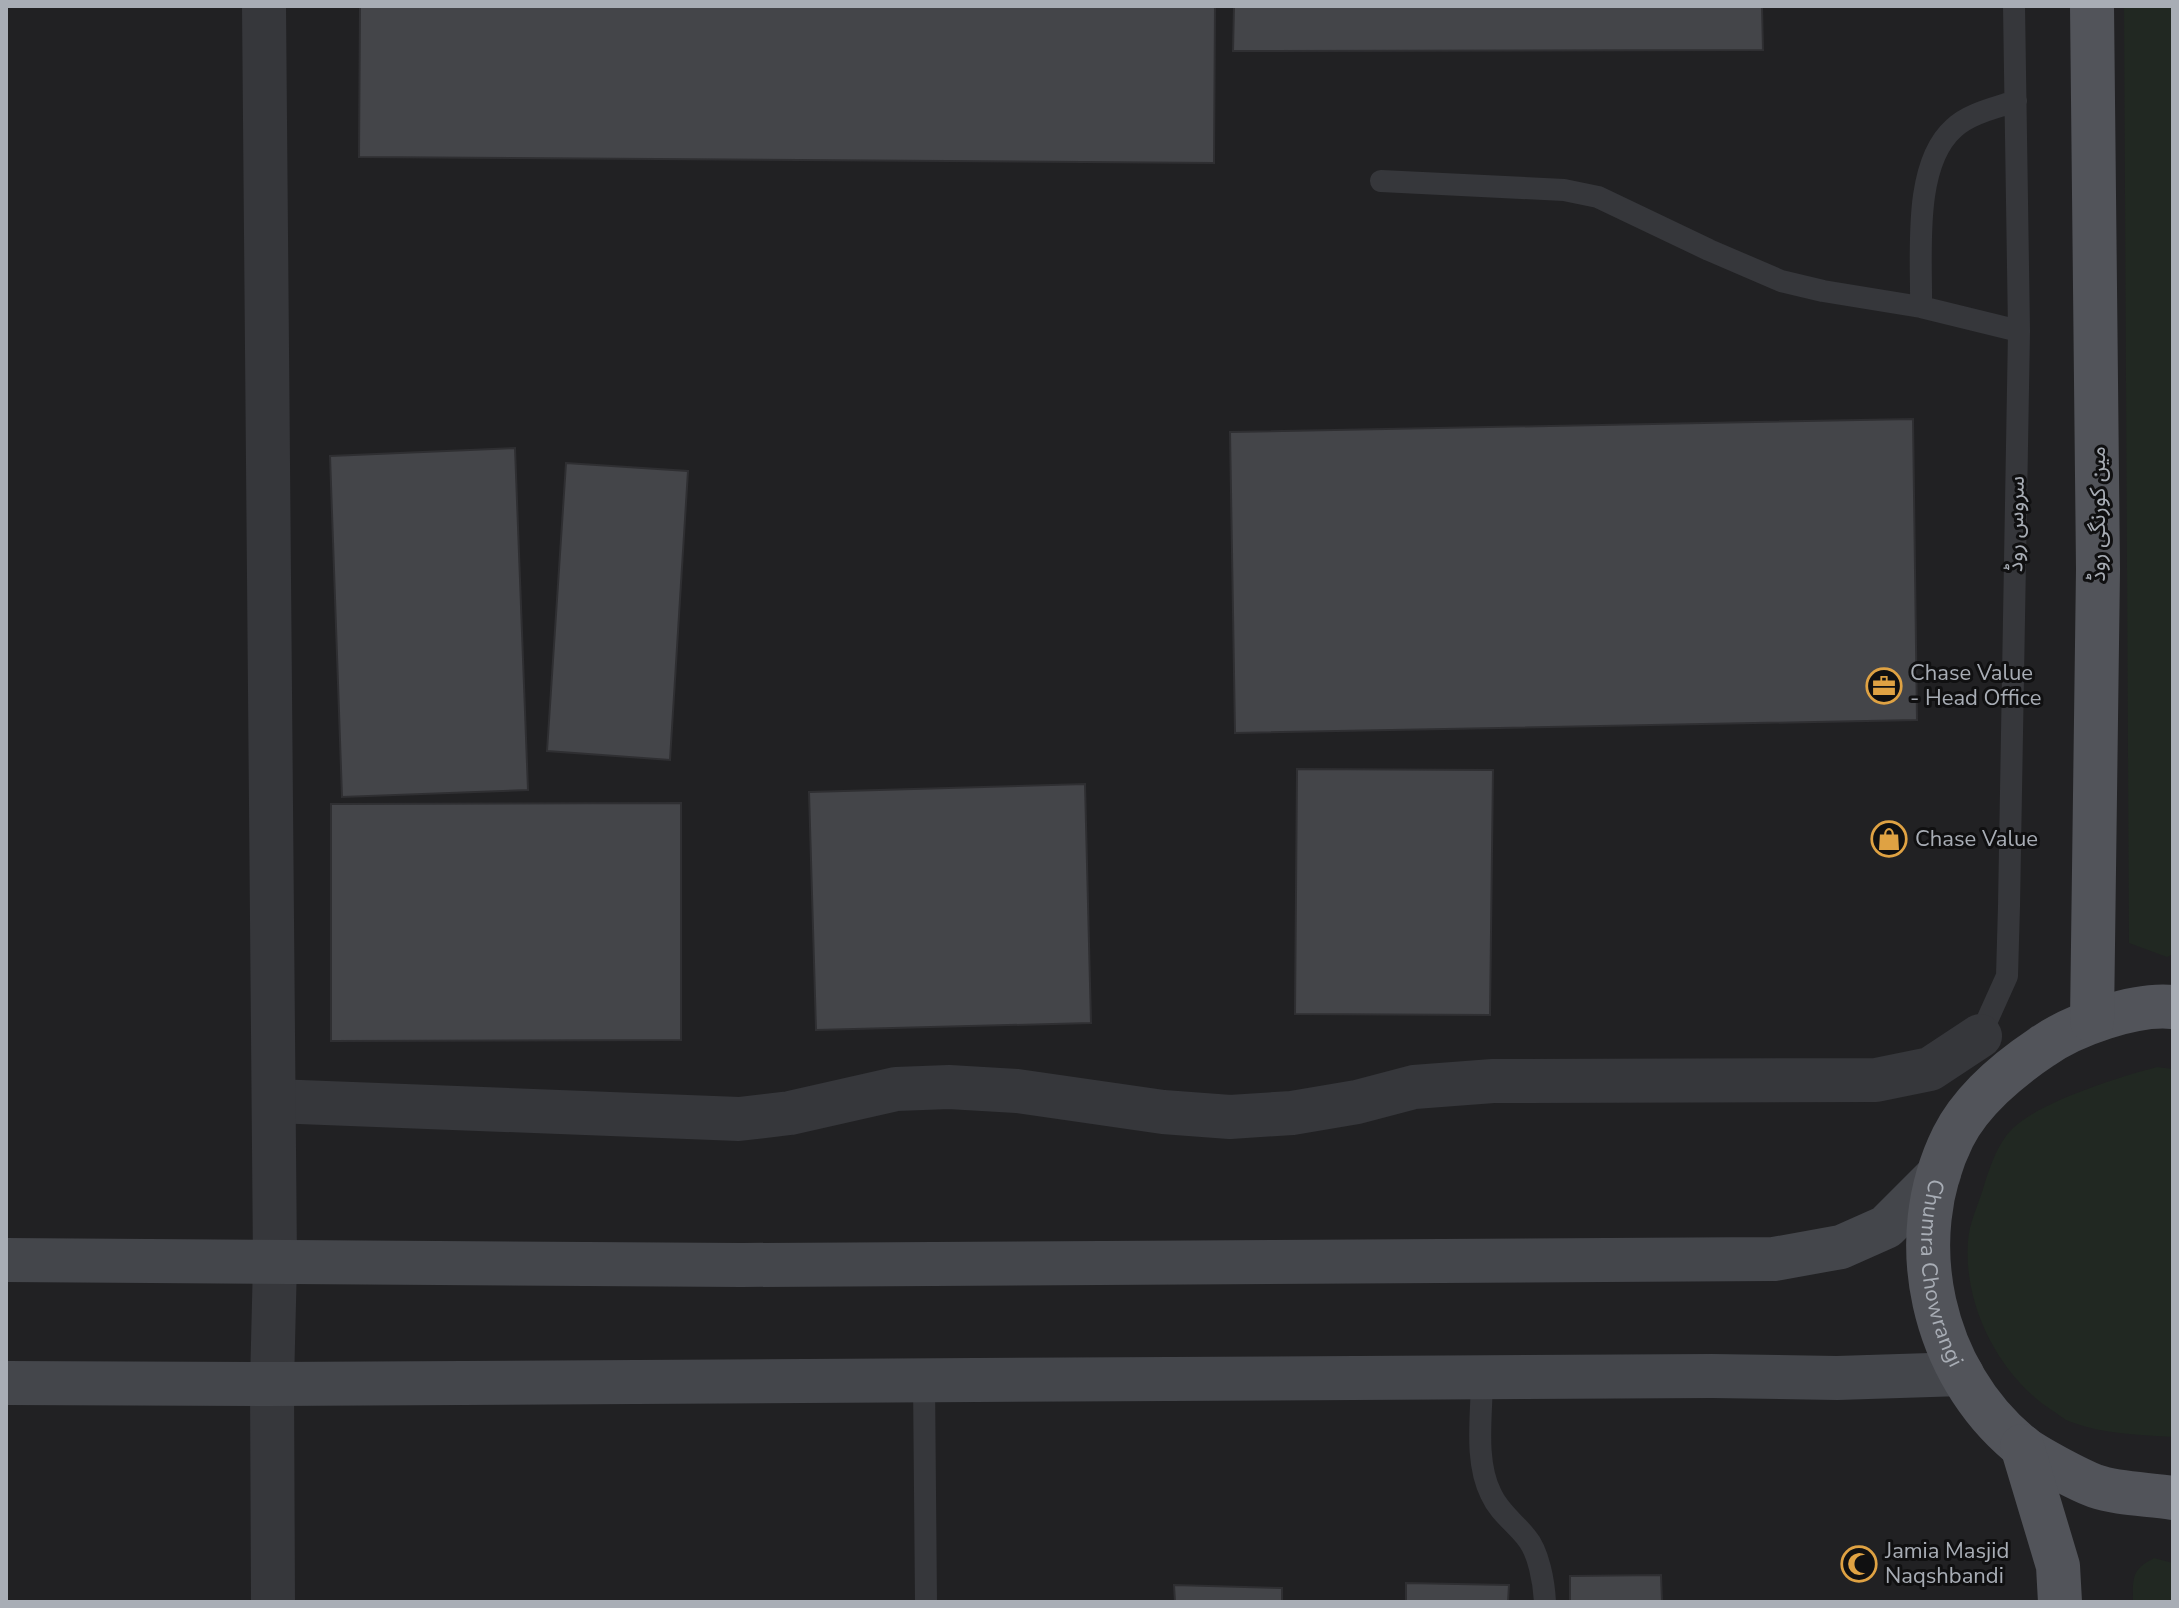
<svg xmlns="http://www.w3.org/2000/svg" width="2179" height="1608" viewBox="0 0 2179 1608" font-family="'Nunito Sans','Noto Sans Arabic',sans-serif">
<rect width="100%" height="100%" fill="#151516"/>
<!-- built -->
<path fill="#212123" d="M6 6H2173V1602H6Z"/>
<!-- green -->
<path fill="#212822" d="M2124 6H2173V954L2167 957 2129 943Z
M2157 1067 2173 1069V1437C2140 1435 2103 1434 2071 1422 2064 1420 2057 1413 2050 1409 1998 1374 1963 1304 1968 1241 1969 1224 1978 1205 1983 1189 1989 1169 1997 1144 2012 1129 2039 1102 2119 1077 2157 1067Z
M2154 1558 2173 1563V1602H2133C2133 1578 2131 1570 2154 1558Z"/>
<!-- building -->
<path fill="#444549" stroke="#2f2f32" stroke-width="2" d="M360 6H1215L1214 163 359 157Z
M1234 6H1762L1763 50 1233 51Z
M1913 419 1917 720 1235 733 1230 432Z
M515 448 528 790 342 797 330 456Z
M566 463 688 471 670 760 547 751Z
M1297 769 1493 770 1490 1015 1295 1014Z
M1085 784 1091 1023 816 1030 809 792Z
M681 803V1040L331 1041V804Z
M1661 1575 1662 1602H1570V1576Z
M1406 1583 1509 1585 1508 1602H1406Z
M1174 1585 1282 1588V1602H1175Z"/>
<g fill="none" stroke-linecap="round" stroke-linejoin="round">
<!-- service -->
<path stroke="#36373b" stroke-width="22" d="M1381 181 1564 190 1598 197 1709 250 1781 281 1823 291 1921 307 2019 331
M1921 307C1922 256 1912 165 1954 128 1970 113 1996 108 2016 101
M1980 1036 2007 976 2009 906 2019 331 2014 6
M1482 1377C1482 1414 1474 1460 1491 1494 1499 1512 1514 1522 1526 1537 1539 1552 1544 1583 1545 1602
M924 1380 926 1602"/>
<!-- minor -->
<path stroke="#36373b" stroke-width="44" d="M274 1101 739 1119 790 1113 896 1089 949 1087 1017 1091 1163 1112 1230 1117 1292 1113 1357 1102 1414 1087 1493 1081 1876 1080 1930 1069 1980 1036"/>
<!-- tertiary -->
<path stroke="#36373b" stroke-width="44" d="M264 6 275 1262 272 1384 273 1602"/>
<!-- secondary -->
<path stroke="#44464b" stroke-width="44" d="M6 1260 742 1265 1774 1259 1841 1247 1886 1227 1939 1174
M6 1383 272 1384 1712 1376 1837 1378 1962 1374"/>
<!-- primary -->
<g stroke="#52545a" stroke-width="44">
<path id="s1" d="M2173 1007C2135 1003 2073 1025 2042 1047 2009 1069 1971 1101 1953 1137 1902 1240 1932 1372 2020 1445 2033 1456 2079 1480 2095 1486 2118 1494 2148 1494 2173 1498"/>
<path d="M2092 1021 2098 569 2092 6"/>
<path d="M2022 1446 2058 1566 2060 1602"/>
</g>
</g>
<!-- icons -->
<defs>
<symbol id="office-ring" viewBox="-11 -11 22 22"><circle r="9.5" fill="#101011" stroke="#dfa243" stroke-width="1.5"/><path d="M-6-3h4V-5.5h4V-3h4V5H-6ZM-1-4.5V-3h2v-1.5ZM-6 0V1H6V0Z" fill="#dfa243"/></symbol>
<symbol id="shop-ring" viewBox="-11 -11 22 22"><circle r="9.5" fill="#101011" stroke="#dfa243" stroke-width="1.5"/><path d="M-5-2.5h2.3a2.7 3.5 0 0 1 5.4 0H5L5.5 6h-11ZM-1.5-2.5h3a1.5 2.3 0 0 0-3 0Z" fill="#dfa243"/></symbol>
<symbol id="mosque-ring" viewBox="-11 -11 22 22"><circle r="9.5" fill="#101011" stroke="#dfa243" stroke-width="1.5"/><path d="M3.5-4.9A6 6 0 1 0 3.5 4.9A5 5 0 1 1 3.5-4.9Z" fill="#dfa243"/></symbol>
</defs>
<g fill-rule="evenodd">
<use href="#office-ring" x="1864" y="666" width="40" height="40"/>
<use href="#shop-ring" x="1869" y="819" width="40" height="40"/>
<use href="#mosque-ring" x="1839" y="1544" width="40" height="40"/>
</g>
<g text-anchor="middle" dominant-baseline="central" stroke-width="6" stroke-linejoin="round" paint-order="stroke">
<!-- street labels -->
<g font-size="22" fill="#a8adb5" stroke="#101011">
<text transform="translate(2098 514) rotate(-90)">مین کورنگی روڈ</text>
<text transform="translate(2016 524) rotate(-89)">سروس روڈ</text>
<text stroke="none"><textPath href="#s1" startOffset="408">Chumra Chowrangi</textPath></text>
</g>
<!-- poi labels -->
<g font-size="22" fill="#a8adb5" stroke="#101011" text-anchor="start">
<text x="1910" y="673">Chase Value<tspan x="1910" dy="25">- Head Office</tspan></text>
<text x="1915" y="839">Chase Value</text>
<text x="1885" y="1551">Jamia Masjid<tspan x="1885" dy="25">Naqshbandi</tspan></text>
</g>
</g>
<!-- border -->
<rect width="2179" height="1608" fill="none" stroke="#a8adb5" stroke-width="16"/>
</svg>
